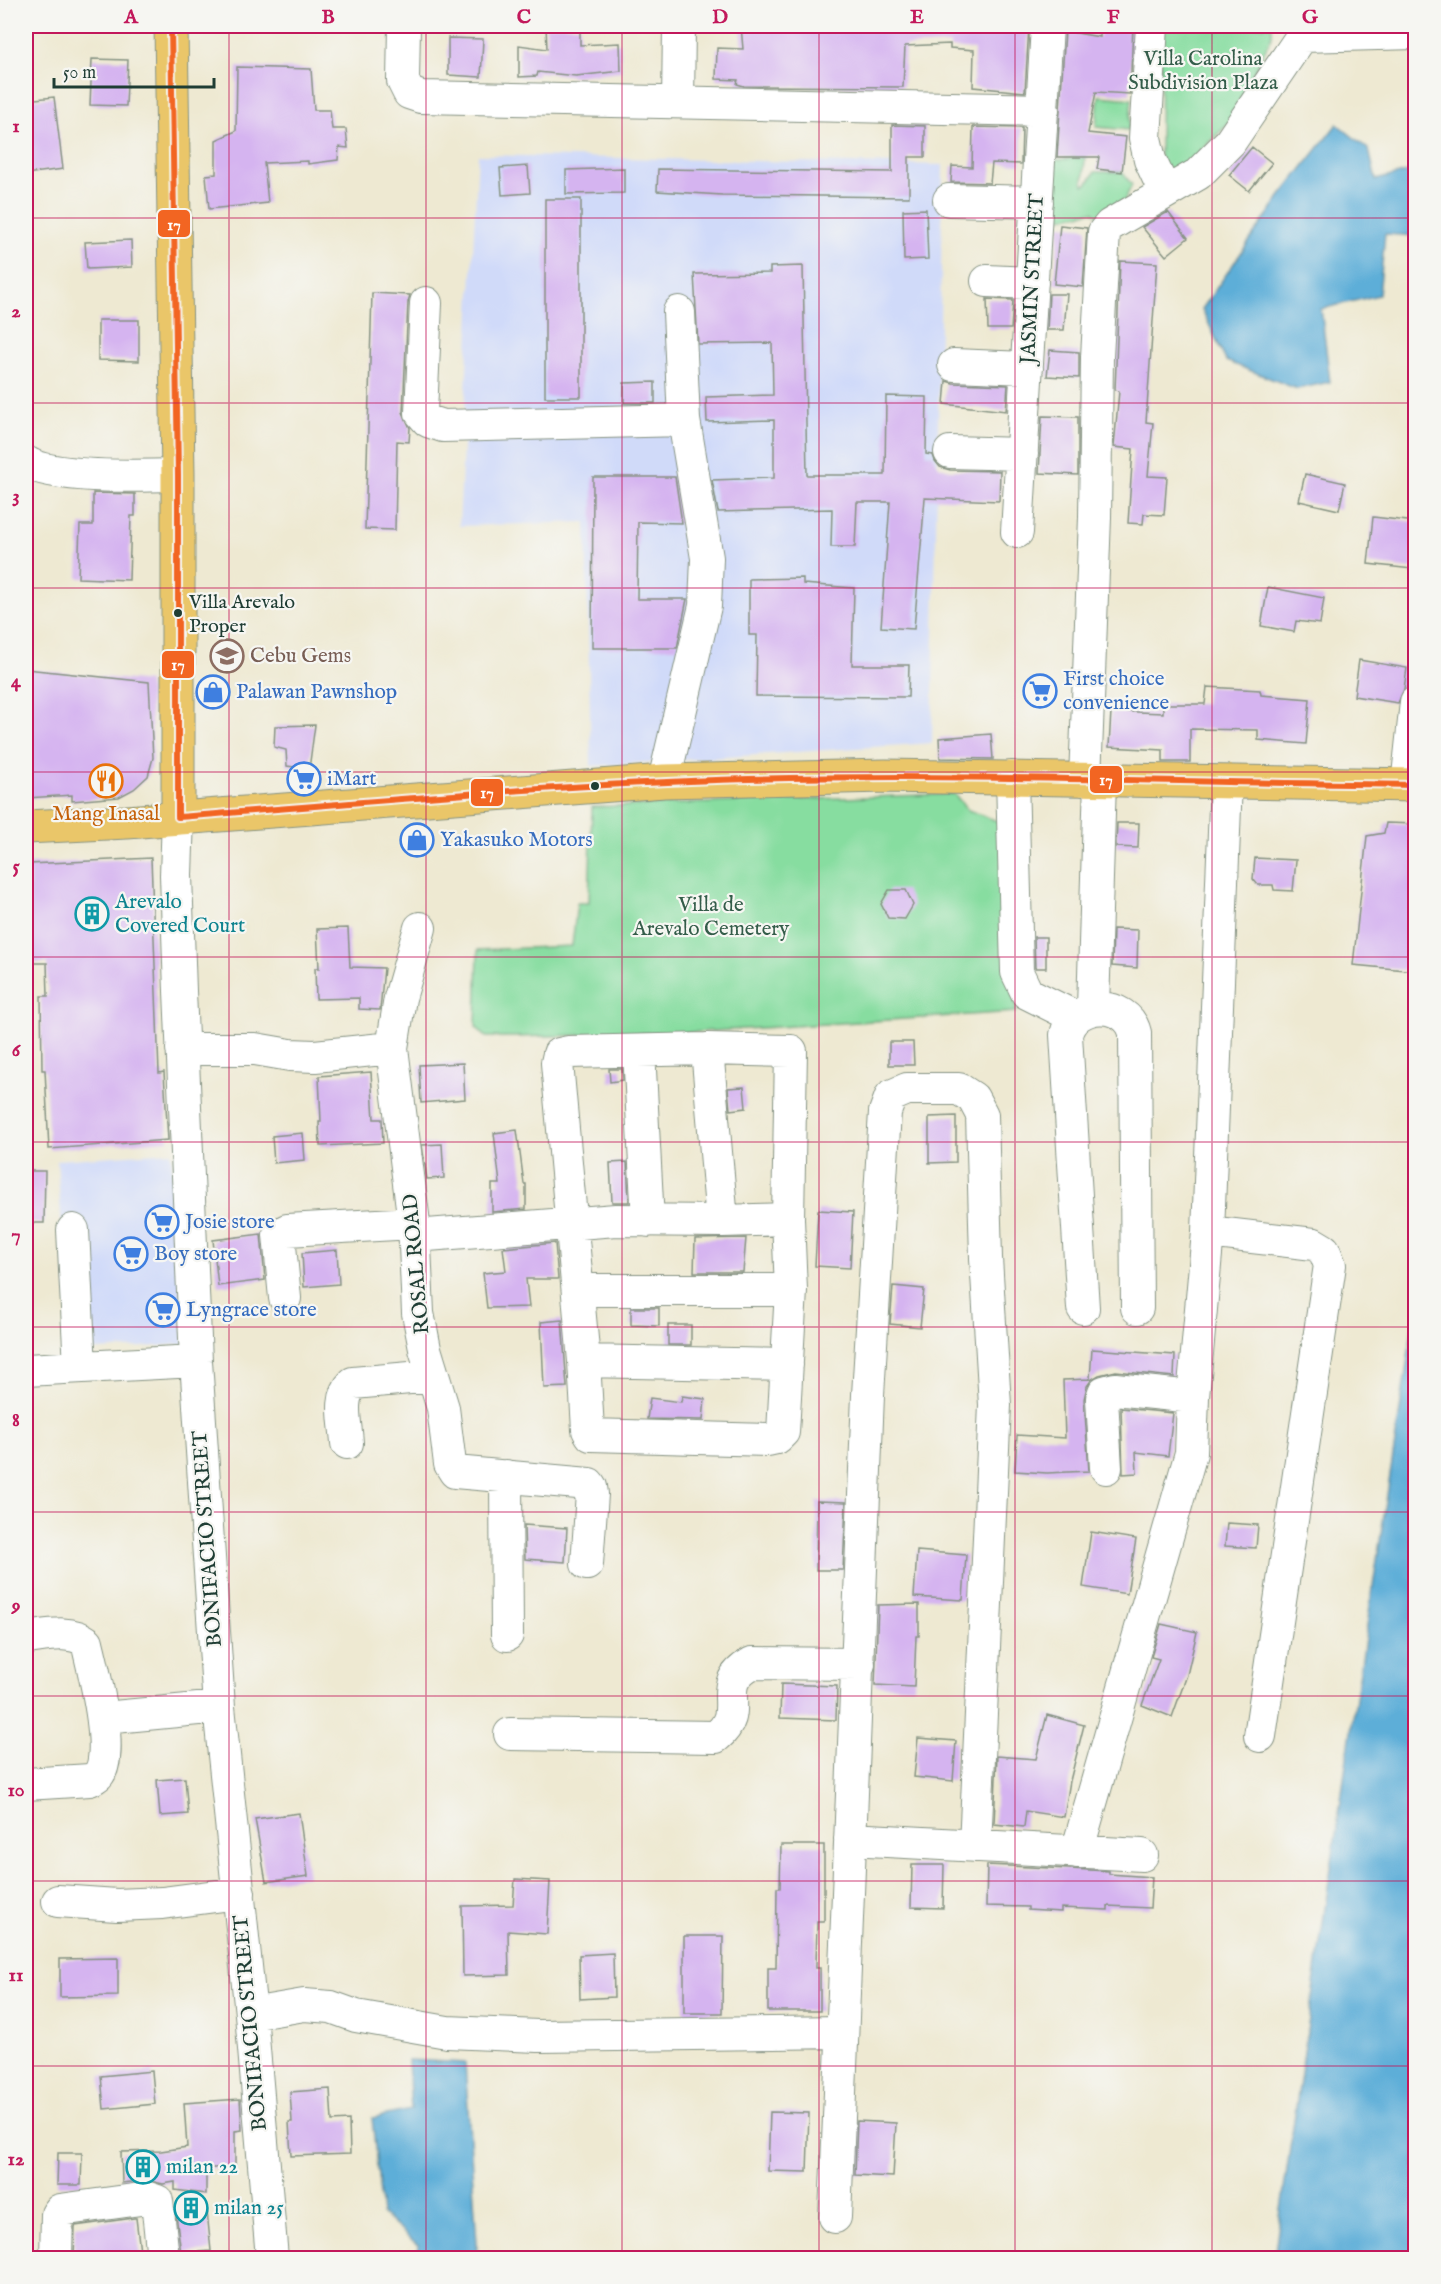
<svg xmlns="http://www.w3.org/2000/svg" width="1441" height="2284" viewBox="0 0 1441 2284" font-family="'IM FELL English',serif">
<rect width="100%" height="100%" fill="#f6f6f2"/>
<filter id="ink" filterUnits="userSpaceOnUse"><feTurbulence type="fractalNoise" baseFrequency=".0167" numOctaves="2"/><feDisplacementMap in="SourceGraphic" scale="12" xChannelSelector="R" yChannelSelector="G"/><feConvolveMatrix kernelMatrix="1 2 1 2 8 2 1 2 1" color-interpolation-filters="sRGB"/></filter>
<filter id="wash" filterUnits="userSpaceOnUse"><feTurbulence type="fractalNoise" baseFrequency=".008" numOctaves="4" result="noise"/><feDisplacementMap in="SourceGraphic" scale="24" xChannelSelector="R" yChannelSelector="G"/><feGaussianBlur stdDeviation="1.35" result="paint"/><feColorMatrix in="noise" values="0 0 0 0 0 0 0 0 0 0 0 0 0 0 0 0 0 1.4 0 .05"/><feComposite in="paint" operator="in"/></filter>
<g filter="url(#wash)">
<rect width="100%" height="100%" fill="#eee9d2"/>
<!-- built -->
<path fill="#d0daf9" d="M478 155 943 165 932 743 591 766 586 522 459 526Z
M171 1152 184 1344 71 1352 57 1160Z"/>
<!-- green -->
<path fill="#87dda0" stroke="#538d6a" stroke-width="1.5" d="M1161 26H1272V36L1228 124 1172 178 1160 161Z
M1099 96 1132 99 1129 130 1096 127Z
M1085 157 1083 185 1087 184 1095 172H1122L1132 185 1124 201 1101 218 1093 211 1056 219 1051 264 1039 266 1047 161Z
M954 794 968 810 1008 825 1016 1012 696 1032 513 1037H486L476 1027 478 950 572 946 577 903H589L592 807Z"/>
<!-- water -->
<path fill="#5daed8" stroke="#3e7686" stroke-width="1.5" d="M1337 124 1369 150 1376 180 1411 171 1415 174V236L1385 234 1379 295 1321 309 1330 382 1297 389 1226 361 1202 309 1280 197Z
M1415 1312V2258H1274L1352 1724Z
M408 2060 465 2063 478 2258H420L418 2245 382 2214 372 2118 411 2110Z"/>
<g id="blocks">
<!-- building -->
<path fill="#d5b4f0" d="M546 26H580V45L620 43 621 71 576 76 538 72 537 76 519 77V45L547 49Z
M741 26H1029L1025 92 973 87 974 50 950 48V44L905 46 903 87 744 86 737 84 738 80 716 79 717 48 743 49Z
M1100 26H1133L1130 94 1096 92 1088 133 1126 137 1122 172 1097 169 1099 157H1057L1065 31 1100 37Z
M448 38 483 39 481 77 448 75Z
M92 59 128 60 126 106 90 105Z
M237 67 311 69 314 110H330L332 129H346L348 148 339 147 338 160 308 164V161L264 163 268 203 209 209 206 175 216 174V140L236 131Z
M54 97 63 169 26 174V100Z
M892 125 925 126V157H909V197L722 195 657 191 658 169 892 172Z
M973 127 1022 128 1021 164 992 163 990 183 951 182 952 166 972 167Z
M1252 147 1272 163 1249 191 1229 175Z
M528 166 530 193 502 195 500 168Z
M624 168V193L566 194V170Z
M545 199H581V397H545Z
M926 209 928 259 904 260 903 210Z
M1168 212 1188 238 1166 256 1142 227Z
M1060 225 1087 228 1083 287 1054 284Z
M131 240 132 267 87 269 85 242Z
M1120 261 1157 263 1146 422 1153 423 1148 476 1167 477 1164 515 1144 514 1143 524 1128 523 1133 449 1114 447 1119 391 1115 390Z
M803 266 807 475H885L886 396 927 397 926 454 933 455 935 461 940 467 950 470 1000 471 999 501 925 498 914 629 881 627 890 502H857L855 547H831L832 509 718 512 712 480 774 478V420L707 422 706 397 773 395 772 343 698 344 694 274 770 273V267Z
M372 293 410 295 408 302 403 412 410 428 409 442 397 441 395 530 365 529Z
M1049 294H1067L1064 330H1047Z
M987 299 1013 300 1011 329H988Z
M98 320H139V361L98 360Z
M1050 350 1079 352V378L1047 376Z
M946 381 953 383 1008 385 1006 411 944 404Z
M655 382V403H624V383Z
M1042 416 1078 417V475L1039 473Z
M1305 474 1345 483 1339 510 1299 501Z
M593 477H675L682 523 638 522 637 599H687L677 648H592Z
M93 493 135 494V516H131L129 580 78 578 80 525H93Z
M1373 517 1416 522 1412 569 1368 564Z
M803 578V584L854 588 852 665H909L908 697 756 696 757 635H749V579Z
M1268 587 1324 598 1320 624 1296 621 1294 632 1261 626Z
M1359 660 1407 668 1404 689 1398 703 1354 696Z
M26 669 149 682 153 758 148 776 134 789 119 797 72 801V795L27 798Z
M1207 687 1260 690 1261 695 1310 699 1306 744 1258 740V730L1190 729V762H1163V750L1109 747 1111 711 1163 713V704H1205Z
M315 725 309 769 287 766 286 750 274 747 275 726Z
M991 734 993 759 940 758 939 738Z
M1117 823H1139L1138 848 1116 847Z
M1386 823 1416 824V971L1353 965 1367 836 1384 833Z
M151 858 159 1073 164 1072 168 1140 49 1149 45 1070H42L41 996H48L47 963H31L29 864Z
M1255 858 1296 860 1293 891 1274 890 1273 885H1258L1253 879Z
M889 890H906L913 905 905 919 888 918 881 904Z
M348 928 350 967 384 968 380 1010 359 1009V998L316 999 315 968H319L317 929Z
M1113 929 1138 930 1137 968 1112 966Z
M1034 937H1046V968H1035Z
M889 1042H913L914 1065H889Z
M463 1063 465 1099 421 1103 419 1065Z
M609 1069H622L623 1080 610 1082Z
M371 1072 374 1119H382L383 1143 320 1146 319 1122H321L319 1076Z
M744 1087 746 1108 730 1110 728 1088Z
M956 1116V1162L929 1163V1117Z
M517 1130 524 1184H526V1209L492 1212V1184H500L494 1133Z
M303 1133 305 1160 274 1163 272 1136Z
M442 1144 444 1178 427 1179 422 1145Z
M627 1162 629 1202H612L610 1163Z
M26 1171H45L44 1223H26Z
M818 1210 853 1212 850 1268 815 1266Z
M261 1234 265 1280 218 1286 213 1240Z
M746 1238 743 1272H694L695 1239Z
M555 1243 558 1279H526L529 1307 487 1308 483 1273 506 1271 503 1248Z
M337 1250 339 1284 304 1287 302 1253Z
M893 1286 924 1289 920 1327 890 1324Z
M631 1308H659V1326L631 1325Z
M562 1320 567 1387 544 1388 541 1322Z
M668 1325H691V1345H668Z
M1092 1349 1175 1355 1174 1377 1116 1371 1099 1375 1092 1379 1087 1386 1084 1399 1089 1471 1047 1473 1015 1471 1017 1435 1065 1438 1063 1380 1090 1379Z
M682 1396 705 1399 703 1420 647 1419 650 1398 681 1402Z
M1121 1408 1173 1413 1168 1456 1136 1452 1137 1473 1123 1474Z
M817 1501 846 1502 843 1570H816Z
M1227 1523 1258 1525 1256 1548 1225 1546Z
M524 1525 567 1528 565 1562 525 1559Z
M1091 1532 1136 1539 1127 1594 1083 1587Z
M917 1551 966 1555 963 1600 914 1597Z
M919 1604V1636H916L914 1687 875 1685 878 1605Z
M1161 1624 1197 1632 1187 1675 1172 1717 1142 1705 1159 1659 1151 1657Z
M781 1684 837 1686 836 1720 780 1718Z
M1047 1715 1084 1725 1070 1781 1064 1817 1026 1811 1024 1827 994 1824 997 1756 1036 1759Z
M918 1738 956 1741 953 1781 914 1777Z
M185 1778 188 1814 160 1816 157 1780Z
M299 1813 308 1876 266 1882 255 1819Z
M781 1845H824V1921H817L816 1968H820V2011H768V1968H776L777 1888H780Z
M912 1865H944L943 1908 911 1907Z
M987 1865 1109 1871V1874L1152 1877 1150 1908 1108 1906V1910L1061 1908V1912L1028 1910V1907L986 1906Z
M515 1879 550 1881 547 1934 508 1931 509 1975 463 1976 462 1906 513 1905Z
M684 1936H723L722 2013H684Z
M613 1953 614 1997 580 1999 579 1955Z
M118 1958V1996L60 1997V1959Z
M152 2071 155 2104 104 2109 101 2076Z
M330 2089 332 2121 349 2120 350 2154 291 2156 289 2122H292L290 2092Z
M240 2099 242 2130 235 2131V2168H206V2194L175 2190V2182L163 2184 146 2180 122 2183 121 2152 161 2151 187 2147 184 2103Z
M770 2112 809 2113 807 2172 768 2171Z
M857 2121 896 2123 893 2177 855 2175Z
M58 2153H82L81 2185H57Z
M207 2211 211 2251 181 2253 176 2214Z
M134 2218H136L141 2259H74L75 2226Z"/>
</g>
</g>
<g filter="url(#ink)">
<use href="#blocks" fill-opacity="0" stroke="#869383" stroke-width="1.5"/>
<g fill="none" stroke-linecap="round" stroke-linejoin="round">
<defs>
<path id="minor" d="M404 26 403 81 409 93 421 97 1043 110
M1152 26 1145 138 1150 160 1165 192
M1302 36 1416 33
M678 102 679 26
M949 200 1037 202
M987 281 1032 283
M426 303 421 413 428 421 443 426 684 420
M954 365 1027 368
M950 452 1022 454
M26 462C54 479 143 476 178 475
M1017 532 1047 26
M1012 777 1017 972 1027 993 1075 1017
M1085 780 1095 517 1097 357 1104 232 1110 225 1198 174 1230 142 1302 36 1301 26
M664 781 705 606 707 558 684 420 679 312
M1407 785 1416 702
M178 817 176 875 180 991 196 1361 219 1707 251 2014 272 2258
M420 928 400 998 392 1048 414 1223 418 1313 425 1349 443 1408 450 1464 455 1472 589 1484 591 1487 592 1494 587 1564
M1093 1008 1100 780
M182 1049H255L290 1055 315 1056 392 1048
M707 1049 791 1051 788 1219 791 1290 783 1432 777 1438 768 1440 591 1435 588 1430 584 1361 557 1063 559 1054 568 1052Z
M707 1049 722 1221
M639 1051 648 1221
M73 1230 80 1367
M1208 1232 1314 1244 1324 1250 1330 1265 1260 1736
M415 1236 616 1220 722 1221 788 1219
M578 1290H791
M285 1298 279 1235 287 1230 414 1223
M1083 1308 1066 1035C1073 1001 1127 999 1135 1033L1137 1308
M584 1361 787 1365
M26 1370 196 1361
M347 1443C346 1423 338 1398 353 1383L433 1376
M1106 1468 1102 1398 1104 1392 1115 1389 1193 1397
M506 1476 507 1635
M26 1638C45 1636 70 1629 87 1642 93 1668 116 1755 98 1775 97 1776 91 1780 90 1780L26 1784
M104 1718 219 1707
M510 1734 716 1737C750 1709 710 1686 752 1663L859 1664
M850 1839 1142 1855
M1077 1852 1191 1453 1193 1397 1208 1232 1226 782
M58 1901 117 1905 162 1903 239 1893
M251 2014 304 2005 331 2007 356 2016 447 2032 538 2036 842 2032
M835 2217 868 1395 885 1112 891 1096 907 1089H959L973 1098 982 1115 986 1258 995 1405 975 1846
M56 2258 57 2214 60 2210 148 2198 157 2201 163 2258"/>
<path id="major" d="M171 26 178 475V817
M26 827 127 822 664 781 885 776 1416 785"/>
</defs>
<!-- minor casing -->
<use href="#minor" stroke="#869383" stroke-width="34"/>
<!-- major casing -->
<use href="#major" stroke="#869383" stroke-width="35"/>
<!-- minor -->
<use href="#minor" stroke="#fff" stroke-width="32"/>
<!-- major -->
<use href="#major" stroke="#eac669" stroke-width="33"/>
<defs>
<path id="bus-1" d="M171 26 178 475V817
M178 817C368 802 559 784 749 779 971 773 1194 783 1416 785"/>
</defs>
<!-- bus-1 casing -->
<use href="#bus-1" stroke="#f6f6f2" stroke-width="10"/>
<!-- bus-1 -->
<use href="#bus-1" stroke="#f26522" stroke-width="6"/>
</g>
</g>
<!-- grid -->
<path fill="none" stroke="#c2185b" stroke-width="1.5" stroke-opacity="0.55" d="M229 26V2258M426 26V2258M622 26V2258M819 26V2258M1015 26V2258M1212 26V2258M26 218H1416M26 403H1416M26 588H1416M26 772H1416M26 957H1416M26 1142H1416M26 1327H1416M26 1512H1416M26 1696H1416M26 1881H1416M26 2066H1416"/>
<!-- icons -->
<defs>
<symbol id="school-ring" viewBox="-11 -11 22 22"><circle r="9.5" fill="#f6f6f2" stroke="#8d6e63" stroke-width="1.5"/><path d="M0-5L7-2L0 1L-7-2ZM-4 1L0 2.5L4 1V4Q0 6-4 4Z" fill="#8d6e63"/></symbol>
<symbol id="supermarket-ring" viewBox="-11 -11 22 22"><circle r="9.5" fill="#f6f6f2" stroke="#3f7fe0" stroke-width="1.5"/><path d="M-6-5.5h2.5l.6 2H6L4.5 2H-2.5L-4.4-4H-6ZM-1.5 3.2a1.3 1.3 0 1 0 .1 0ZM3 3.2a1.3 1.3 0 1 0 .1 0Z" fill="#3f7fe0"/></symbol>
<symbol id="shop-ring" viewBox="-11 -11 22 22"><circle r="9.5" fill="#f6f6f2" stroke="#3f7fe0" stroke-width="1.5"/><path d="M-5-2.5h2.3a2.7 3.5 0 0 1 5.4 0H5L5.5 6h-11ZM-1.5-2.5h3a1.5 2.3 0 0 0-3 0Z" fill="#3f7fe0"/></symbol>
<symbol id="restaurant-ring" viewBox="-11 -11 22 22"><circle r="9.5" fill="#f6f6f2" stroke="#e8710a" stroke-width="1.5"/><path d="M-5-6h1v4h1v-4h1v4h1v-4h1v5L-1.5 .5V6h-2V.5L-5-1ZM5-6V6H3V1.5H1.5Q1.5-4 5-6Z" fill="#e8710a"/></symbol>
<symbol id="building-ring" viewBox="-11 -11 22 22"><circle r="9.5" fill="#f6f6f2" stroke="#0f9aa8" stroke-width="1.5"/><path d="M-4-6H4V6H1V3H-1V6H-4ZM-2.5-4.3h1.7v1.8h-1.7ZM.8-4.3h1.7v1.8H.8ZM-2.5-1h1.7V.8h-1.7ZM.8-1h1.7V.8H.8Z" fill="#0f9aa8"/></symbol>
</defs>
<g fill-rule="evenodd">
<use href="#school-ring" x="208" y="637" width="38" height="38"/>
<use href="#supermarket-ring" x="1021" y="672" width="38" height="38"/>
<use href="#shop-ring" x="194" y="673" width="38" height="38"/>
<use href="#supermarket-ring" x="285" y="760" width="38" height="38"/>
<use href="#restaurant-ring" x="87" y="762" width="38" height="38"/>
<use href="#shop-ring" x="398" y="821" width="38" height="38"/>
<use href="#building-ring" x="73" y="895" width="38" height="38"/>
<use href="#supermarket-ring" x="143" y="1203" width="38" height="38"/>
<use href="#supermarket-ring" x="112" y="1235" width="38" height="38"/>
<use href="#supermarket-ring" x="144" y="1291" width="38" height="38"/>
<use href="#building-ring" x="124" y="2148" width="38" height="38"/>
<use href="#building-ring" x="172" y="2189" width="38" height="38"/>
</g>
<!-- markers -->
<g fill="#1f3d34" stroke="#f6f6f2" stroke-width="2">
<circle cx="178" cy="613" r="5"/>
<circle cx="595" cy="786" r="5"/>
</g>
<g text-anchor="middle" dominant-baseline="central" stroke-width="4.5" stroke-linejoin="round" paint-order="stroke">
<!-- bus labels -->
<g font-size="20" fill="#1f3d34" stroke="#f6f6f2" text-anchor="start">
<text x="189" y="602">Villa Arevalo<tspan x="189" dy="24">Proper</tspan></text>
</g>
<!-- park labels -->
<g font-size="21" fill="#345d4a" stroke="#f6f6f2">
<text x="1203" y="59">Villa Carolina<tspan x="1203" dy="24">Subdivision Plaza</tspan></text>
<text x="711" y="905">Villa de<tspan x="711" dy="24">Arevalo Cemetery</tspan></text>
</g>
<!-- street labels -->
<g font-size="21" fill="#1f3d34" stroke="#f6f6f2">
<text transform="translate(1033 279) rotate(-87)">JASMIN STREET</text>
<text transform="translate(417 1264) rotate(-95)">ROSAL ROAD</text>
<text transform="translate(208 1539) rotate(-94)">BONIFACIO STREET</text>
<text transform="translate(251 2023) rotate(-95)">BONIFACIO STREET</text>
</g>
<!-- education labels -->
<g font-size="21" fill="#785e54" stroke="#f6f6f2" text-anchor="start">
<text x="250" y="656">Cebu Gems</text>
</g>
<!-- shop labels -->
<g font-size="21" fill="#366cbe" stroke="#f6f6f2" text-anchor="start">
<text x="1063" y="679">First choice<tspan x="1063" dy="24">convenience</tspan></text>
<text x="236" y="692">Palawan Pawnshop</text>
<text x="327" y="779">iMart</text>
<text x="440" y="840">Yakasuko Motors</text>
<text x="185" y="1222">Josie store</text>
<text x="154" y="1254">Boy store</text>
<text x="186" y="1310">Lyngrace store</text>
</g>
<!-- food labels -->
<g font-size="21" fill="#c56008" stroke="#f6f6f2">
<text x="106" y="814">Mang Inasal</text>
</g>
<!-- culture labels -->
<g font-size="21" fill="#0d838f" stroke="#f6f6f2" text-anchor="start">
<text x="115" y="902">Arevalo<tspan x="115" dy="24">Covered Court</tspan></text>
<text x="166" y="2167">milan 22</text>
<text x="214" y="2208">milan 25</text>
</g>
</g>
<g stroke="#f6f6f2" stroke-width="2">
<rect x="157" y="209" width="34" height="29" rx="6" fill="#f26522"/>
<rect x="161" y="650" width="34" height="29" rx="6" fill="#f26522"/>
<rect x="1089" y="765" width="34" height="29" rx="6" fill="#f26522"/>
<rect x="470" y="778" width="34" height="29" rx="6" fill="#f26522"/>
</g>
<g font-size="16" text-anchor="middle" font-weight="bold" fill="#fff">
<text x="174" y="230">17</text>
<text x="178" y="670">17</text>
<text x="1106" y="785">17</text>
<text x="487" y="798">17</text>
</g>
<!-- margin -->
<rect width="1441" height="2284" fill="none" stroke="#f6f6f2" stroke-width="66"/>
<!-- scale -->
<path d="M54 78v9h160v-9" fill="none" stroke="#1f3d34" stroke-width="3"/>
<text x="63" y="78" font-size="18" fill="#1f3d34" stroke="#f6f6f2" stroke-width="4.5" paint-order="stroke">50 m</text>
<rect x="33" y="33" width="1375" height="2218" fill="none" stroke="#c2185b" stroke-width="2"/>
<g font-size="20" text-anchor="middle" font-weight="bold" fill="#c2185b">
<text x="131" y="23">A</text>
<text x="328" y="23">B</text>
<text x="524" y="23">C</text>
<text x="720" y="23">D</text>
<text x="917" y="23">E</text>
<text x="1113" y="23">F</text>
<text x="1310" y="23">G</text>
<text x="16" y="132">1</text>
<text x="16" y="317">2</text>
<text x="16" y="502">3</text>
<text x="16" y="687">4</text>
<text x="16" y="872">5</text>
<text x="16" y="1056">6</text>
<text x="16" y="1241">7</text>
<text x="16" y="1426">8</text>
<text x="16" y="1611">9</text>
<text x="16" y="1796">10</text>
<text x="16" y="1981">11</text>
<text x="16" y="2165">12</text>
</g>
</svg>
